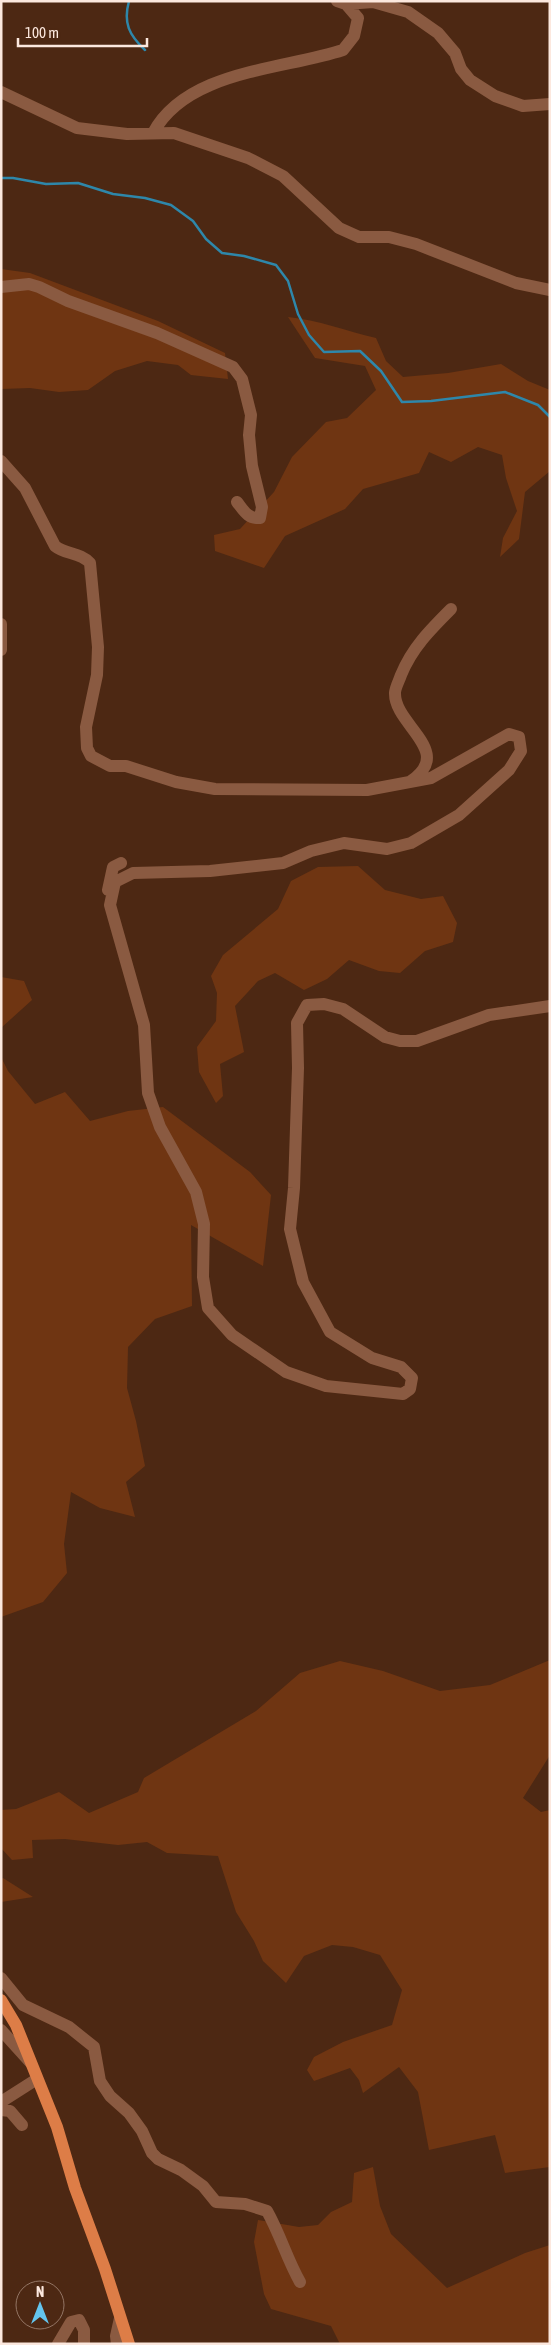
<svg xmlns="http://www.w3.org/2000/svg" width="551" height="2345" viewBox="0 0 551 2345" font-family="'Asap Condensed',sans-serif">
<rect width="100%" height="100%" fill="#4d2813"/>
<!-- green -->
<path fill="#6f3512" d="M1 269 30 273 158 321 225 353 228 379 191 375 178 365 147 361 115 371 88 390 59 392 30 388 1 389Z
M288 317C318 320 346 331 376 338L386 361 403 377 448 373 501 364 528 381 550 390V471L525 492 519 539 500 557 503 538 517 511 506 478 502 455 478 447 451 462 429 452 419 473 363 489 345 509 285 536 264 568 215 551 214 535 240 529 274 492 292 457 326 422 347 418 376 390 365 366 315 358Z
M358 866 385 890 421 899 443 896 457 923 453 942 425 951 400 973 379 971 349 960 327 979 304 990 275 973 258 981 235 1006 244 1052 220 1064 223 1096 216 1103 199 1072 197 1047 216 1021 217 993 211 976 223 955 278 909 291 881 318 867Z
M1 977 24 981 32 1000 1 1028Z
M1 1057 8 1071 35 1104 65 1092 90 1121 128 1111 163 1107 250 1172 271 1195 263 1266 191 1225 192 1306 155 1319 128 1347 127 1388 136 1421 145 1466 126 1482 135 1517 100 1508 71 1492 64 1544 67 1573 43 1602 1 1617Z
M550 1660V1755L523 1798 541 1812 550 1810V2167L505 2173 495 2135 429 2150 418 2092 399 2067 363 2093 359 2080 350 2068 314 2081 307 2070 314 2057 343 2042 392 2025 402 1990 380 1955 353 1947 332 1945 304 1956 286 1983 263 1961 254 1941 236 1912 218 1856 167 1853 147 1842 118 1845 65 1839 32 1840 33 1858 12 1860 1 1848V1810L16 1809 59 1792 89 1813 138 1792 144 1778 256 1711 300 1673 340 1661 383 1671 440 1691 490 1685Z
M3 1878 33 1897 1 1902V1879Z
M373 2167 380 2206 391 2234 447 2288 525 2253 550 2245V2344H340L331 2326 271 2309 264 2294 254 2242 258 2220 299 2227 318 2225 331 2212 352 2202 354 2173Z"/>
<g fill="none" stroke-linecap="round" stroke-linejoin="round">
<!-- stream -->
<path stroke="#2e87aa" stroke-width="2.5" d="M129 1C123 23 129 35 145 50
M1 178H13L46 184 78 183 113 194 145 198 171 205 193 221 206 239 222 253 244 256 276 265 288 281 298 314 309 335 324 352 360 351 381 371 402 402 431 401 505 392 538 405 550 417"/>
<!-- minor -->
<path stroke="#8a5a41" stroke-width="12" d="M346 4 373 2 408 12 438 33 455 53 461 69 470 80 495 96 523 106 550 104
M1 92 77 128 127 134 174 133 248 158 283 176 339 228 359 237H389L416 244 516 283 550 290
M153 133C187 70 282 70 343 50L354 36 358 18 346 4 337 1
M1 287 29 284 39 287 68 301 157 333 233 367 242 379 251 415 249 435 252 466 262 507 260 518C248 519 244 511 237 502
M1 461 25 488 55 546C66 555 80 552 90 563L98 647 97 675 86 727 87 748 91 756 110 766H126L176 782 215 789 367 790 431 778 509 734 519 737 521 751 509 770 459 815 411 843 387 849 344 843 311 851 283 863 210 871 133 873 115 882 110 905 144 1025 148 1093 160 1127 196 1192 204 1224 203 1277 208 1308 232 1335 286 1372 326 1386 403 1394 410 1389 412 1378 401 1367 372 1358 330 1332 303 1282 290 1229 294 1188 298 1068 297 1023 307 1005 324 1004 343 1009 385 1037 400 1041H417L489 1015 550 1006
M1 624V650
M411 781C455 751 394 725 395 693 395 688 399 681 401 675 412 648 430 630 451 609
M108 890 113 867 121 863
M1 1978 23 2005 69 2027 94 2047 100 2081 110 2096 129 2113 142 2131 152 2153 158 2159 181 2170 203 2186 216 2202 245 2204 267 2211C280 2234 287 2259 300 2282
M1 2030 30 2062
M1 2102 37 2079
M1 2110 10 2111 22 2125
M58 2344 71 2322 79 2320 84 2330V2344
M117 2344 116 2336 120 2318"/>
<!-- major -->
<path stroke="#dd7d47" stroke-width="12" d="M1 2000 16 2025 57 2127 75 2188 105 2269 129 2344"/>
</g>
<!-- border -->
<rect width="551" height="2345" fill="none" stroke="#fce8de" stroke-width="5"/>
<!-- north arrow -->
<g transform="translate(40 2305)"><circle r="24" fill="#4d2813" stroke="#937564"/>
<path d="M0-4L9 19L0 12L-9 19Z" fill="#64c5ee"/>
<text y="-8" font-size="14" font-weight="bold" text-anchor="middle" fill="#fce8de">N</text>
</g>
<!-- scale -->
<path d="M18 38v8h129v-8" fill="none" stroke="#fce8de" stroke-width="2.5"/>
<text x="25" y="38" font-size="15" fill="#fce8de" stroke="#4d2813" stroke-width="4" paint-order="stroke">100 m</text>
</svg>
